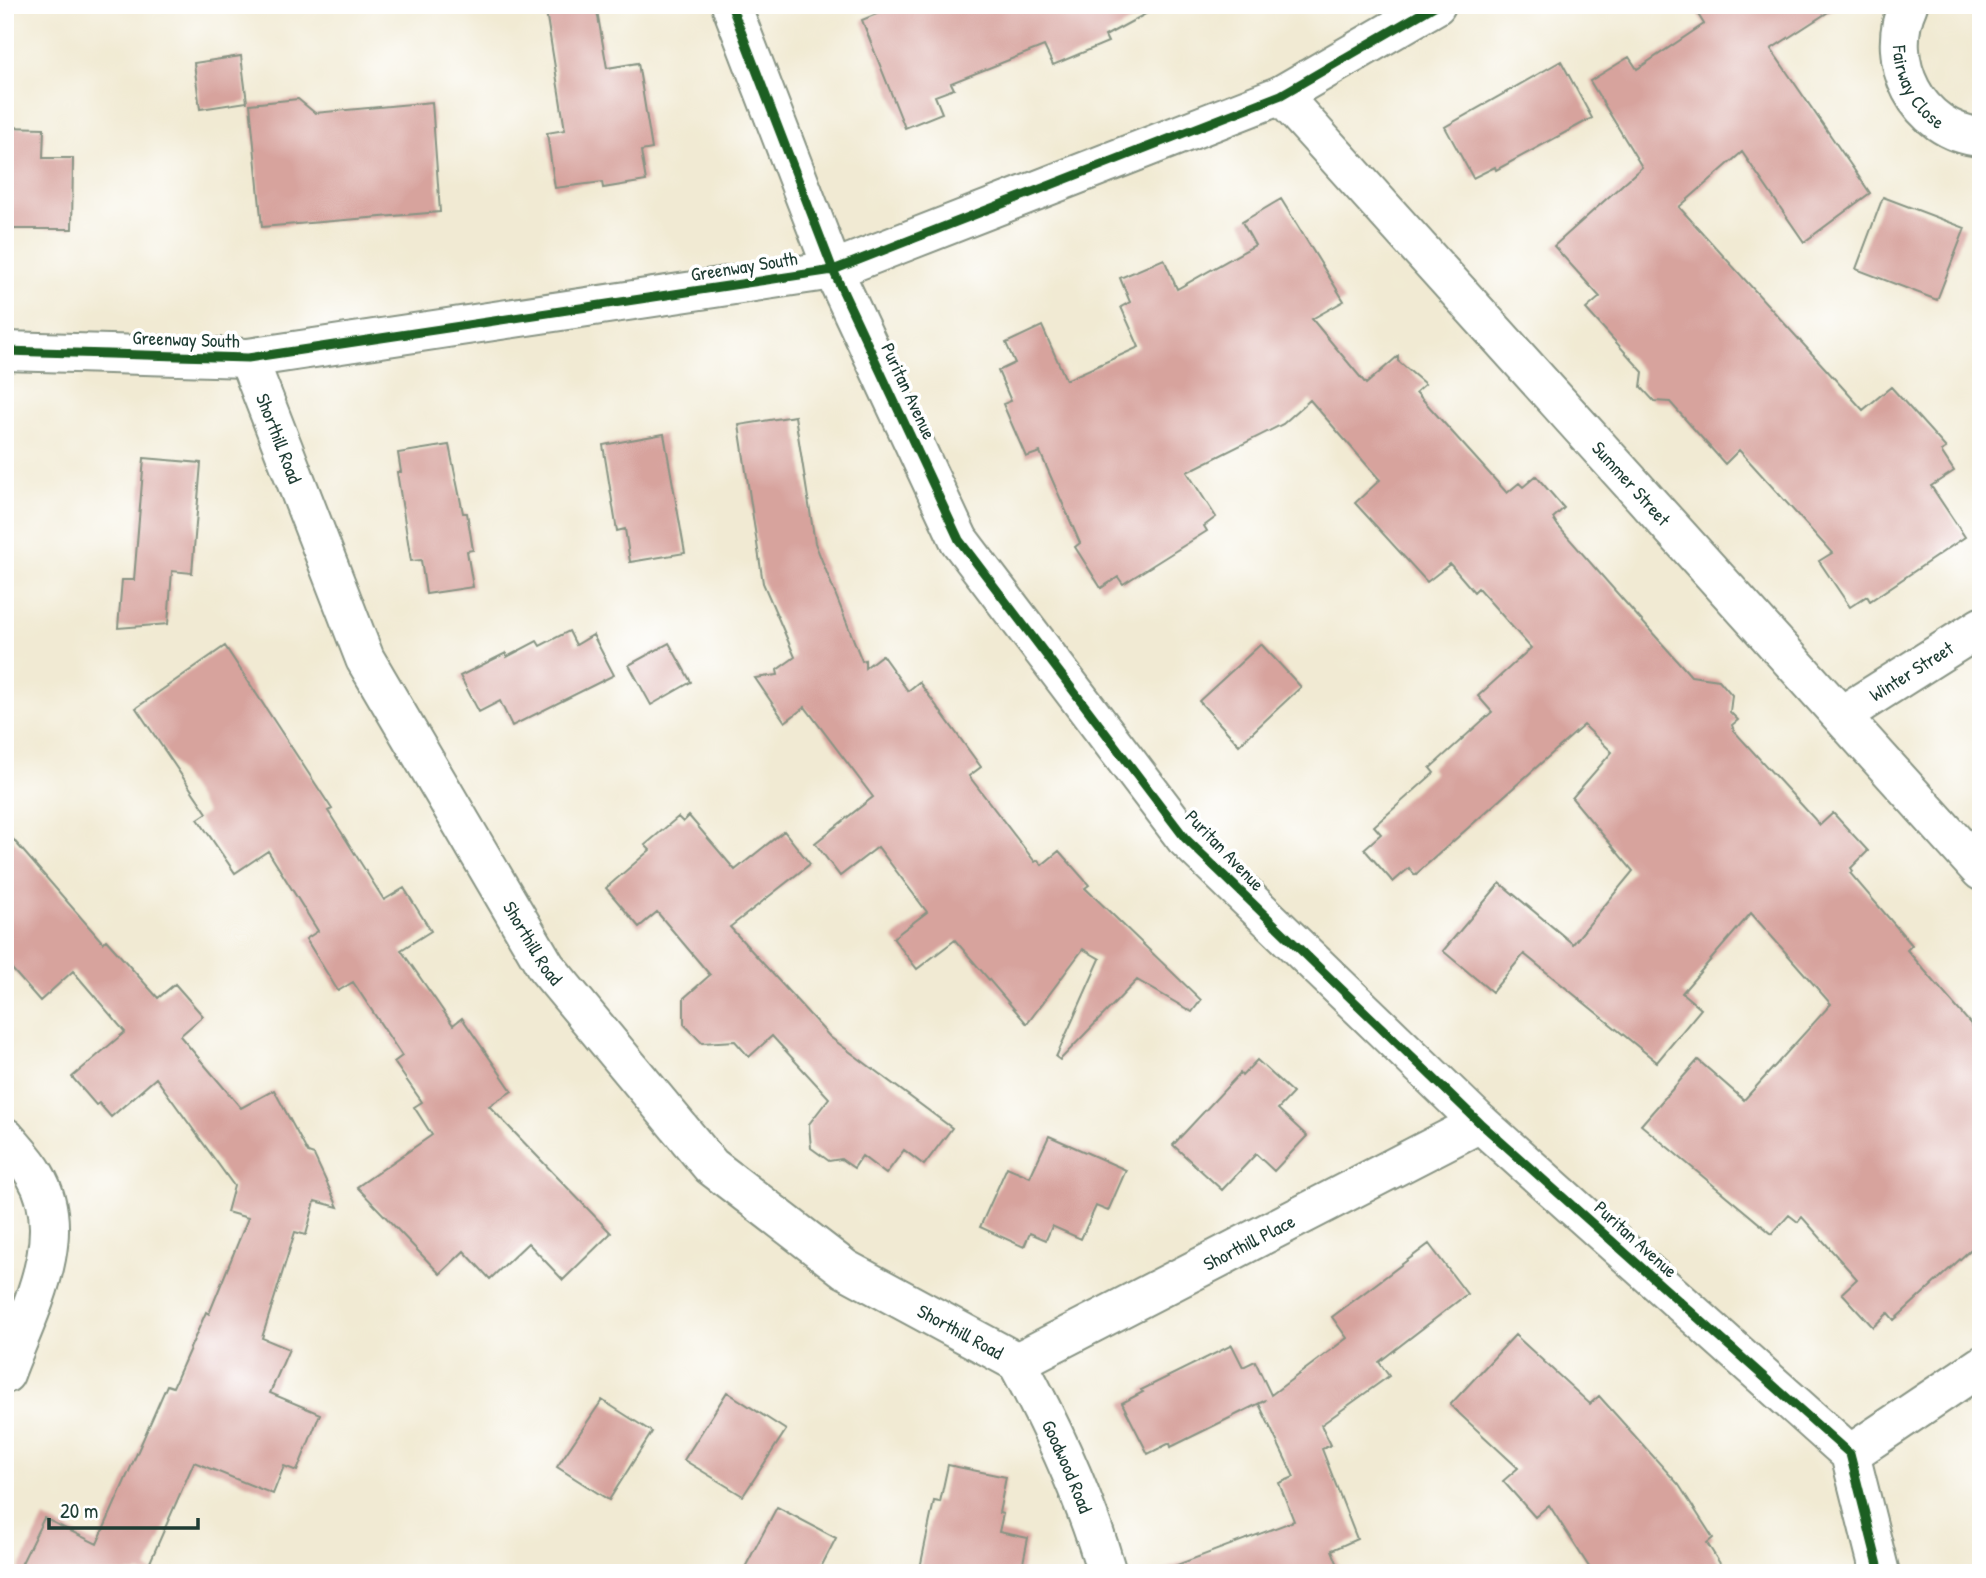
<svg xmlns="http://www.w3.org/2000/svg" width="1986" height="1578" viewBox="0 0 1986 1578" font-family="'Patrick Hand',sans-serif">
<rect width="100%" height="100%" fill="#fff"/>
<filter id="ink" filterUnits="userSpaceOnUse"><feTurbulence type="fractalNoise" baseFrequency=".0143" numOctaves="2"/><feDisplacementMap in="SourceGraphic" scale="14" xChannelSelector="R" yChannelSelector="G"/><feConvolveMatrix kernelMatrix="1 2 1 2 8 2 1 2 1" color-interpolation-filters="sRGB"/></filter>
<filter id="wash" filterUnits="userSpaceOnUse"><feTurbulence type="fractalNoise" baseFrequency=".00686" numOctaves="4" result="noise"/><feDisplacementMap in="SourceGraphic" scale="28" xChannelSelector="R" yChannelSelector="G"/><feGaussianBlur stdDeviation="1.57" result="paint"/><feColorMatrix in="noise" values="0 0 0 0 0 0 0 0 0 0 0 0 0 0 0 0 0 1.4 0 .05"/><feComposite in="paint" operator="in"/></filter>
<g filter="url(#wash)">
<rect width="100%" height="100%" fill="#f1ead3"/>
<g id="blocks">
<!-- building -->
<path fill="#d7a39d" d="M545 5H596L607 68 638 63 652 149 641 151 646 181 603 188 602 182 555 188 547 133 565 130Z
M898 5H1162L1105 36 1108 42 1053 65 1044 46 951 83 954 89 935 96 942 113 905 128 862 20Z
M1692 5H1839L1771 49 1870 193 1804 242 1742 152 1679 207 1863 410 1891 387 1946 448 1941 451 1954 471 1931 486 1965 537 1870 601 1867 596 1850 607 1819 561 1832 553 1739 450 1725 464 1670 402 1654 401 1641 387 1643 372 1586 309 1600 297 1554 246 1642 167 1590 81 1629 57 1637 69 1704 24Z
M241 56 247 102 200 109 194 63Z
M1561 61 1592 118 1496 170 1495 167 1473 178 1445 127Z
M298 99 315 113 432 102 440 212 262 227 250 104Z
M5 127 44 128 43 158H73L72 229H5Z
M1883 197 1965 228 1937 300 1856 269Z
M1281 199 1344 301 1312 319 1366 384 1398 356V361L1425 384 1416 392 1507 493 1519 483 1523 487 1536 476 1564 508 1553 518 1558 526 1632 610 1691 676 1719 680 1732 695 1730 712 1738 720 1732 725 1734 731 1820 825 1833 813 1868 851 1851 868 1853 871 1850 873 1912 945 1907 950 1981 1036V1240L1894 1320 1888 1313 1873 1327 1842 1293 1857 1279 1802 1217 1798 1222 1789 1215 1772 1234 1641 1125 1698 1060 1744 1100 1831 1004 1751 913 1682 993 1701 1009 1657 1062 1524 954 1492 992 1443 951 1500 883 1573 944 1633 871 1572 798 1612 752 1584 725 1415 875 1409 868 1393 882 1364 849 1381 834 1374 826 1434 773 1430 768 1492 712 1478 696 1531 648 1478 588 1474 592 1450 564 1427 582 1355 503 1380 480 1310 400 1283 424 1187 472 1216 517 1204 526 1207 531 1123 584 1118 577 1101 588 1075 547 1080 543 1040 452 1026 457 1003 404 1011 401 998 371 1015 363 1006 343 1042 326 1066 380 1139 347 1121 307 1130 302 1120 278 1164 259 1177 289 1255 245 1242 222Z
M795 416 815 543 862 661 865 660V668L882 655 908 691 919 682 981 767 969 776 1035 862 1038 860 1042 865 1059 851 1089 885 1085 888 1201 1000 1192 1012 1137 980 1060 1060 1056 1057 1100 959 1083 949 1027 1024 955 940 917 969 893 938 927 912 878 847 840 876 815 843 873 797 805 707 785 722 755 678 778 675 777 670 795 657 763 583 739 425Z
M664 434 685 553 630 562 625 529 617 531 603 445Z
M449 445 463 513H467L473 550 467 551 473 587 426 594 421 560 411 561 397 472H401L398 453Z
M144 458 201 463 192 573 172 571 168 624 118 628 122 580H134Z
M569 631 576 645 593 635 614 675 512 726 500 701 479 712 460 676 506 653 507 657 537 641 540 646Z
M669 643 691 682 651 705 629 665Z
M1261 644 1301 687 1239 745 1199 701Z
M225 646 332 809 328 811 384 900 404 888 431 931 401 950 453 1025 462 1018 512 1091 489 1106 611 1233 563 1280 528 1243 490 1279 464 1251 440 1274 357 1187 432 1135 414 1107 422 1102 394 1062 402 1056 353 982 338 991 306 939 318 931 268 851 235 873 198 819 207 813 136 708Z
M689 816 735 870 784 831 810 864 730 927 830 1037 952 1128 924 1165 904 1150 886 1174 862 1156 854 1168 841 1159 829 1161 811 1148 809 1124 829 1098 772 1036 749 1057 735 1041 702 1043 684 1024V998L710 975 657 912 639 927 606 888 650 850 645 845 678 817 683 822Z
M5 830 103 943 106 940 158 998 175 984 203 1016 180 1036 241 1108 274 1090 308 1153 314 1155 338 1207 315 1201 306 1235 295 1232 262 1338 289 1349 270 1393 320 1414 297 1471 284 1466 273 1494 194 1462 147 1569 154 1573H17L44 1518 97 1544 167 1385 173 1387 206 1312 209 1314 248 1218 227 1212 234 1186 156 1078 111 1117 99 1103 96 1105 72 1077 125 1032 73 971 40 1001 5 961Z
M1257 1060 1293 1093 1278 1109 1307 1136 1274 1171 1256 1154 1222 1190 1173 1145 1240 1073 1242 1076Z
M1049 1136 1126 1170 1108 1211 1096 1206 1081 1239 1052 1226 1046 1240 1030 1233 1024 1247 980 1227 1007 1167 1030 1177Z
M1429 1244 1467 1294 1379 1362 1389 1376 1321 1425 1331 1445 1322 1449 1357 1539 1332 1550 1341 1573H1167L1166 1569 1294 1521 1279 1483 1294 1477 1259 1404 1266 1400 1171 1447 1170 1443 1148 1454 1122 1403 1143 1392 1141 1390 1232 1345 1243 1367 1255 1361 1271 1395 1347 1338 1332 1317Z
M1515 1335 1590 1404 1599 1396 1679 1485 1713 1538 1707 1543 1726 1573H1593L1549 1505 1535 1517 1503 1481 1518 1468 1450 1405Z
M727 1392 786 1430 743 1496 684 1460Z
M602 1400 652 1432 609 1500 557 1467Z
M948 1465 1006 1477 999 1513 1003 1514 999 1532 1028 1538 1021 1573H919L934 1501 940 1502Z
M777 1507 836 1538 818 1573H742Z"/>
</g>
</g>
<g filter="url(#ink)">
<use href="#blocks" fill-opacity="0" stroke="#889484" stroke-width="2"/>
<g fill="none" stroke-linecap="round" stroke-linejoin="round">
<defs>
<g id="minor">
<path d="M731 5 833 270 959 540 1185 838 1480 1123 1850 1454 1880 1573"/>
<path id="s1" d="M1908 5C1883 60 1917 132 1981 137"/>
<path id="s2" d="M1281 95 1981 871"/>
<path d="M5 351 248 358 833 270 1281 95 1436 5"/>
<path id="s3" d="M248 358 365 659 546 967 711 1166 845 1269 1017 1362"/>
<path id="s4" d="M1842 715 1981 627"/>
<path d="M5 1137C15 1149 27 1161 35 1175 72 1236 27 1314 5 1374"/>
<path id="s5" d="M1017 1362 1480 1123"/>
<path id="s6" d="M1017 1362C1054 1430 1086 1500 1107 1573"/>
<path d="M1850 1454 1981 1366"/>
</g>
</defs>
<!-- minor casing -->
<use href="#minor" stroke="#889484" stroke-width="42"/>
<!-- minor -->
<use href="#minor" stroke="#fff" stroke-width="38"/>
<defs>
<path id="cycleway" d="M731 5 833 270 959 540 1185 838 1480 1123 1850 1454 1880 1573
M5 351 248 358 833 270 1281 95 1436 5"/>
</defs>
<!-- cycleway casing -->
<use href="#cycleway" stroke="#fff" stroke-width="13"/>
<!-- cycleway -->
<use href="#cycleway" stroke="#1b5e20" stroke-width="9"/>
</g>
</g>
<g text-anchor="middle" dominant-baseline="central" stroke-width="7" stroke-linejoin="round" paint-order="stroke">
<!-- street labels -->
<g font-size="19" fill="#1f3d34" stroke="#fff">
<text stroke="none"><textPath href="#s1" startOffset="88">Fairway Close</textPath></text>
<text transform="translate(744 266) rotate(-9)">Greenway South</text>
<text transform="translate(186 339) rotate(2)">Greenway South</text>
<text transform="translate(909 391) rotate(65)">Puritan Avenue</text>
<text stroke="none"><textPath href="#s3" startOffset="86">Shorthill Road</textPath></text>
<text stroke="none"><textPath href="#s2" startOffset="523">Summer Street</textPath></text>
<text stroke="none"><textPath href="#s4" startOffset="82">Winter Street</textPath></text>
<text transform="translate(1225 850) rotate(46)">Puritan Avenue</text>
<text stroke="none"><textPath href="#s3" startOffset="653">Shorthill Road</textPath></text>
<text transform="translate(1636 1239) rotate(42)">Puritan Avenue</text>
<text stroke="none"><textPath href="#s5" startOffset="261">Shorthill Place</textPath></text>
<text stroke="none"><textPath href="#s3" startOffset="1239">Shorthill Road</textPath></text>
<text stroke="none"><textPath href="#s6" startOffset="116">Goodwood Road</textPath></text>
</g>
</g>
<!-- margin -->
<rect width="1986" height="1578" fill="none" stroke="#fff" stroke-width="28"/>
<!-- scale -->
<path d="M49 1518v10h149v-10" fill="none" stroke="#1f3d34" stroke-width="3.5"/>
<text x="60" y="1518" font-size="21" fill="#1f3d34" stroke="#ffffff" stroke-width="5" paint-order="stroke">20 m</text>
</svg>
